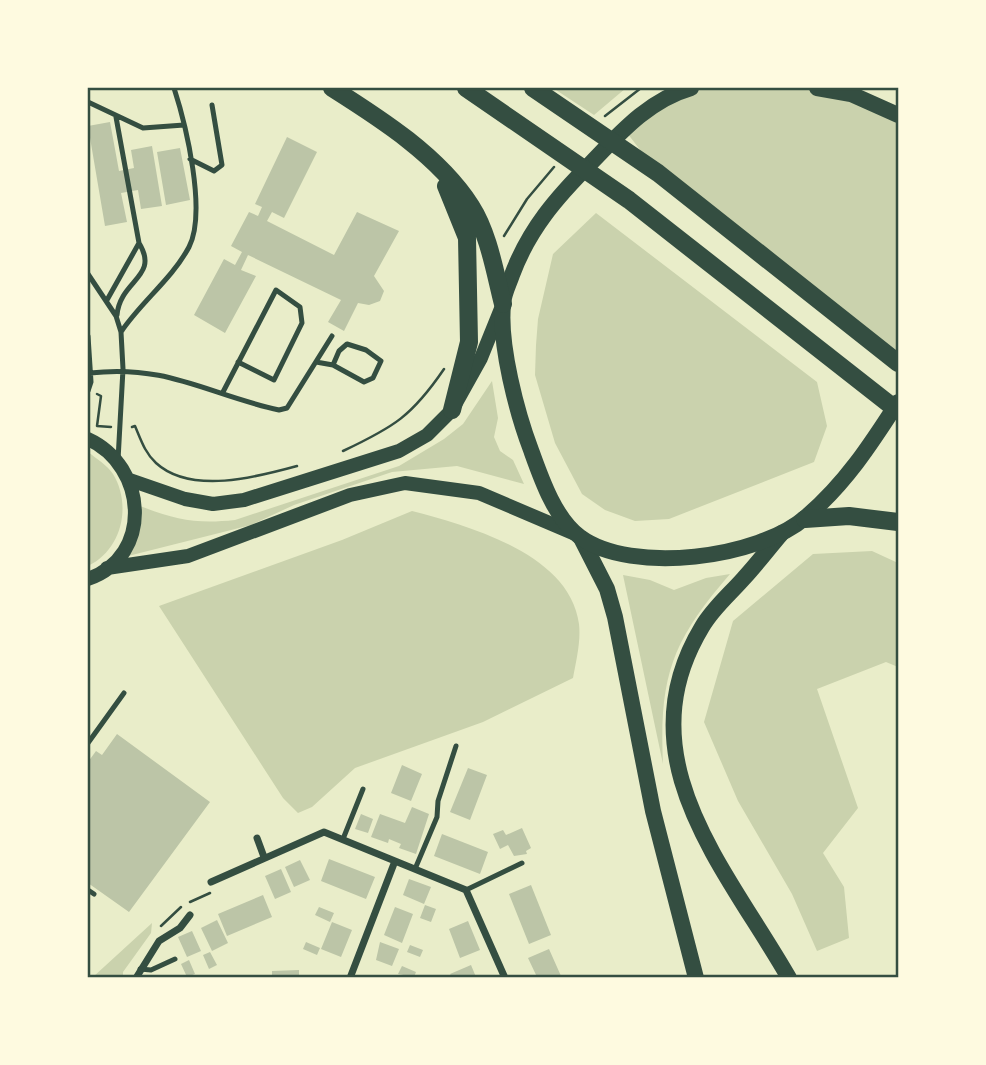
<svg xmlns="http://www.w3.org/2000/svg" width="986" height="1065" viewBox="0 0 986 1065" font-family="Mulish,sans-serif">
<rect width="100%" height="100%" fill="#e9edc9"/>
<!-- green -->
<path fill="#cad2ad" d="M553 88H626L594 115Z
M691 88H817L898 115V353L658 173 624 129Z
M596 213 817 382 827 426 814 462 669 519 635 521 605 510 582 494 555 443 535 375 536 345 538 319 553 254Z
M492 381 498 418 494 437 500 451 513 460 524 484 457 466 392 472 294 505 251 525 128 556 140 528V506C176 520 197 524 235 520L399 466 444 439 463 424Z
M88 452C97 459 107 465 113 474 132 505 122 550 88 566Z
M412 511C469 526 570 554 579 624 581 642 576 661 573 678L483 722 355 768 312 807 298 813 283 798 159 606 342 540Z
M872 551 898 563V667L886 662 817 689 858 808 823 853 844 887 849 938 817 951 792 894 738 801 704 722 733 621 813 554Z
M730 574C672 641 659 676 663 764L623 575 650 580 674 590 706 578Z
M152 923 151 933 123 972V977H93Z"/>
<!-- building -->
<path fill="#bcc5a7" d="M110 122 119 171 134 168 131 150 152 146 162 206 141 209 138 190 121 193 127 222 105 226 88 126Z
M287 137 317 152 284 218 272 212 267 221 334 255 357 212 399 231 374 276 384 291 380 301 369 305 358 303 344 331 328 322 341 300 248 255 241 270 256 276 225 333 194 315 224 259 235 265 242 252 231 246 249 212 258 216 262 207 255 204Z
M180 148 190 200 166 205 157 152Z
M117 734 210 802 129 912 88 883V762L96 751 102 755Z
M402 765 422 774 411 801 391 793Z
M468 768 487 775 470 820 450 812Z
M412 807 429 814 416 854 399 848 401 844 389 839 388 843 371 837 380 814 405 823Z
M361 814 373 819 368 833 355 829Z
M522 828 531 848 526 851 527 854 514 856 508 845 500 849 493 834 503 830 506 835Z
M442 834 488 852 480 874 434 856Z
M329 859 375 877 366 899 321 881Z
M300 860 310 880 294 887 285 867Z
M281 869 291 892 275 899 265 876Z
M409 879 431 887 424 904 403 895Z
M531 885 551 935 529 944 509 894Z
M263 895 272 917 227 936 218 914Z
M425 905 436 909 431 922 420 918Z
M319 907 334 913 330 922 315 915Z
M395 907 413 914 402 943 384 935Z
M217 920 228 943 212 951 201 928Z
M468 921 480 950 460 958 449 929Z
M332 922 352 930 341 957 321 949Z
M192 931 201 951 187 957 178 937Z
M306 942 320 948 317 955 303 949Z
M380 942 399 949 392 966 376 960Z
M410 945 423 950 420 957 407 952Z
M549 949 561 976 537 977 528 958Z
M210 952 217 965 209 969 203 955Z
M189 960 195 974 187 977 181 964Z
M471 965 476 977H452L450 974Z
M402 966 416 972 414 977 398 974Z
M299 970V977H272V971Z"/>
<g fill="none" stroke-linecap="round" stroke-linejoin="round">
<!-- path -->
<path stroke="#344e41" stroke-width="2.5" d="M605 116 641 88
M504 236 527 199 554 167
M97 394 101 396 97 426 111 427
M132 427 135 426C141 440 145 453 156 463 191 495 257 477 297 466
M343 451C394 427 412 416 444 369
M190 902 210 893
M161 926 181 907"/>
<!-- service -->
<path stroke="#344e41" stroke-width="5" d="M88 102 143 128 184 125
M190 159 214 171 222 165 212 105
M88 274 116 316 121 332 123 369 118 460
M107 300 139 243 116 117
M117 315C120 280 160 277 139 243
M121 332C141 302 172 279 189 247 207 212 186 125 174 88
M88 336 91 382 88 391
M316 362 333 365 364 382 373 378 381 361 366 350 347 344 339 351 333 365
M90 373C168 364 209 395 279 410L287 408 332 336
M223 392 276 290 300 307 302 323 274 380 238 362
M88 743 124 693
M343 839 363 789
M415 869 437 817 438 801 456 746
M88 890 94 894
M466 890 522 863
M140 969 151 970 175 959"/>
<!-- minor -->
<path stroke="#344e41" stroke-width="7" d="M257 838 264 857
M395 861 466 890 505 978
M211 882 324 832 395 861 350 978
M136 978 159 941 180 928 190 915"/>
<!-- secondary -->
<path stroke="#344e41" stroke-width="14" d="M88 439C147 466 154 556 88 579
M130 480 185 499 213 504 244 500 399 451 427 435 452 410 481 358 502 306
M107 568 188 556 350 495 405 483 479 493 573 533"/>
<!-- primary -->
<path stroke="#344e41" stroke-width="16" d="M782 533C769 548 757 564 744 578 730 594 713 608 702 627 623 758 726 868 789 978
M581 538 607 589 615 617 653 811 696 978"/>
<!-- trunk -->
<path stroke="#344e41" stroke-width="16" d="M691 88C649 100 620 133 591 163 557 197 529 229 512 275 509 284 503 295 503 305 499 345 517 413 531 450 541 478 555 519 580 537 632 575 759 558 806 517 845 484 871 444 898 402
M817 88 851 94 898 115"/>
<!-- motorway -->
<path stroke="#344e41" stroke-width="18" d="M332 88C381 119 439 156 471 206 489 234 495 273 503 304
M466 88 629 200 898 411
M533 88 658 173 898 363
M446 186 467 238 469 342 452 410
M805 519 849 516 898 522"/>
</g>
<!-- border -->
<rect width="986" height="1065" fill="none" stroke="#fefae0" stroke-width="178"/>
<rect x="89" y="89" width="808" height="887" fill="none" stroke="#344e41" stroke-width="2.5"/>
</svg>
